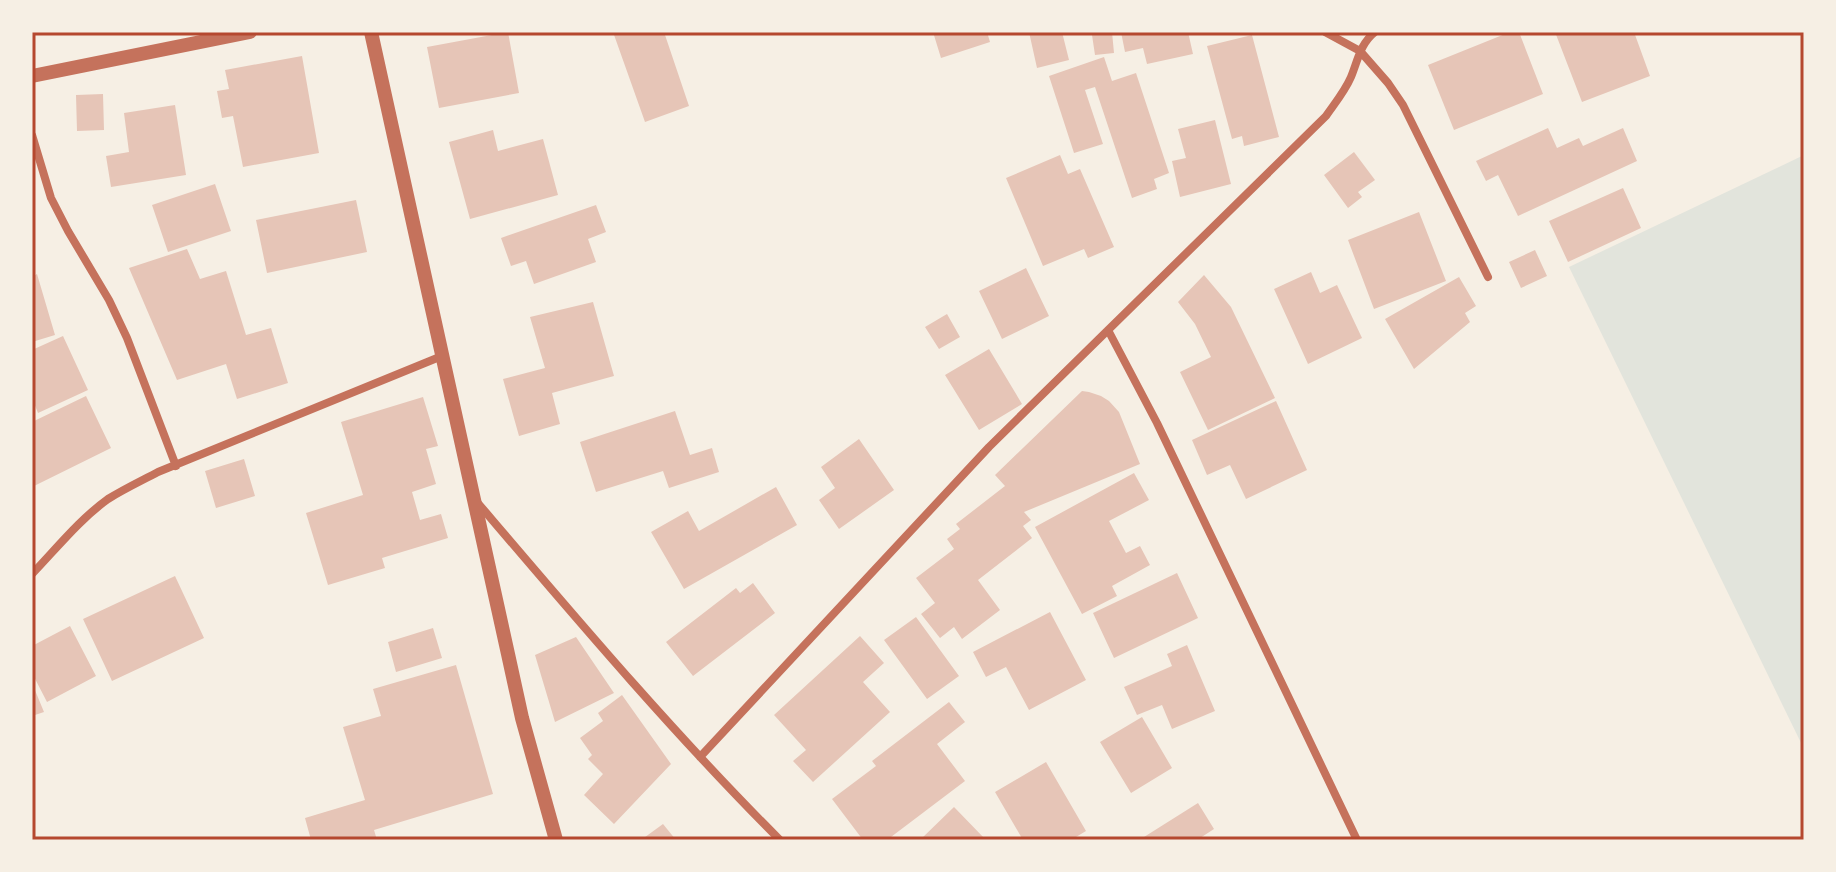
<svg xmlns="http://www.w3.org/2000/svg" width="1836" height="872" viewBox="0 0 1836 872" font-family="'Source Sans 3',sans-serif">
<rect width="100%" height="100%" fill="#f6efe4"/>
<!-- green -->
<path fill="#e2e4dc" d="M1804 155V749L1569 267Z"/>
<!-- building -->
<path fill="#e6c5b7" d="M508 32 519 93 439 108 427 47Z
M613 32H664L689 106 645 122Z
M933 32H987L990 42 941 58Z
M1029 32H1062L1069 60 1037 68Z
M1112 32 1114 53 1095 55 1092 35Z
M1121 32H1188L1193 54 1147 64 1143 48 1125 52Z
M1510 32H1519L1543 94 1454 130 1428 65Z
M1555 32H1634L1650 76 1582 102Z
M1252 35 1279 137 1244 146 1242 136 1232 139 1207 46Z
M302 56 319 153 243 167 233 116 222 118 217 91 229 89 225 70Z
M1104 57 1112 81 1136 73 1169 173 1154 179 1157 189 1132 198 1095 87 1085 90 1103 144 1074 153 1049 76Z
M103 94 104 130 77 131 76 95Z
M175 105 186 175 111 187 106 156 129 152 124 113Z
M1215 120 1231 184 1180 197 1172 161 1186 158 1178 129Z
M1548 128 1557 148 1579 138 1583 146 1623 128 1637 161 1518 216 1498 175 1486 181 1476 161Z
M493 130 498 151 543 139 558 195 470 219 449 142Z
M1354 152 1375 180 1358 192 1362 197 1348 208 1324 175Z
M1060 155 1068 174 1080 169 1114 247 1088 258 1084 249 1043 266 1006 178Z
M215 184 231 231 168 252 152 205Z
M1623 188 1641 228 1568 262 1549 221Z
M356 200 367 252 267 273 256 220Z
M596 205 606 232 588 239 596 262 534 284 526 261 511 266 501 238Z
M1419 212 1446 281 1374 309 1348 240Z
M187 249 200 279 226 271 246 335 271 328 288 383 237 399 226 364 177 380 129 268Z
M1535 250 1547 276 1521 288 1509 262Z
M1026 268 1049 316 1002 339 979 291Z
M1311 272 1320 293 1337 285 1362 338 1308 364 1274 289Z
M37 274 55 335 32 342V277Z
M1204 275 1231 307 1275 398 1208 430 1180 372 1211 357 1195 324 1178 302Z
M1459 277 1476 306 1465 313 1470 322 1414 369 1385 319Z
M593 302 614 376 552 393 560 424 519 436 503 379 545 368 530 317Z
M947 314 960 337 939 349 925 327Z
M63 336 88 390 38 413 32 398V350Z
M989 349 1022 404 979 430 945 375Z
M1082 391 1089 392 1101 396 1109 401 1119 412 1140 464 1024 512 1031 520 1023 526 1032 538 978 580 1000 610 962 639 954 627 940 638 921 614 935 603 916 578 954 549 947 539 960 529 956 524 1005 486 995 475Z
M86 396 111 448 32 487V422Z
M423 397 438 446 426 449 436 484 412 492 420 520 441 514 448 538 382 558 385 568 328 585 306 513 363 495 341 422Z
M1276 401 1307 470 1246 499 1230 465 1207 475 1192 440Z
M675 411 690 455 712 448 719 472 669 488 663 471 596 492 580 442Z
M859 439 894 490 839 529 819 500 835 488 821 467Z
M244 459 255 496 216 508 205 471Z
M1134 473 1149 500 1109 521 1126 553 1140 546 1150 565 1112 586 1117 596 1082 614 1035 527Z
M776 487 797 525 684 589 651 532 688 511 699 531Z
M1177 573 1198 618 1114 658 1093 613Z
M175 576 204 638 112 681 83 619Z
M753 583 775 613 693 676 666 642 736 588 740 593Z
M1050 612 1086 680 1029 710 1006 667 986 677 973 652Z
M916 617 959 676 927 699 884 640Z
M70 626 96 676 47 702 32 673V646Z
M433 628 442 658 396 672 388 642Z
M860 636 884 663 863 682 890 712 813 782 793 761 806 750 774 715Z
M576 637 614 693 555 722 535 655Z
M1187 645 1215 711 1172 729 1162 705 1137 715 1124 687 1172 666 1167 654Z
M456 665 493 794 374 830 377 840H311L305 818 365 800 343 727 381 716 373 689Z
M32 683 44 712 32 716Z
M622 695 671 764 614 824 584 795 603 774 588 759 592 755 580 738 603 721 598 713Z
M949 702 965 722 937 744 965 781 887 840H863L832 799 876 766 872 761Z
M1142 717 1172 768 1131 793 1100 742Z
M1046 762 1086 831 1071 840H1023L995 792Z
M1198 803 1214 829 1197 840H1146L1144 837Z
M954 807 986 840H920Z
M663 824 676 840H641Z"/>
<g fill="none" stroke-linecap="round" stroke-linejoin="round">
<!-- minor -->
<path stroke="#c5725c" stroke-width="8" d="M1325 32 1360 51 1388 83 1403 105 1488 277
M32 135 51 198 68 231 109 300 127 338 176 466
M1108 330 1157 423 1357 840
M477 502C575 617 673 733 780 840
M32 574C56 549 80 519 108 499 124 489 141 481 158 472L442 356
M700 757 989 447 1326 116C1335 103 1345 91 1351 77 1358 60 1360 44 1375 32"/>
<!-- tertiary -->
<path stroke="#c5725c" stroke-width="14" d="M371 32 508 654 522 718 556 840
M32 76 250 32"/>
</g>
<!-- border -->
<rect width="1836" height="872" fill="none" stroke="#f6efe4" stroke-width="68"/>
<rect x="34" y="34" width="1768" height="804" fill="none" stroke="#b5482f" stroke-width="3"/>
</svg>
